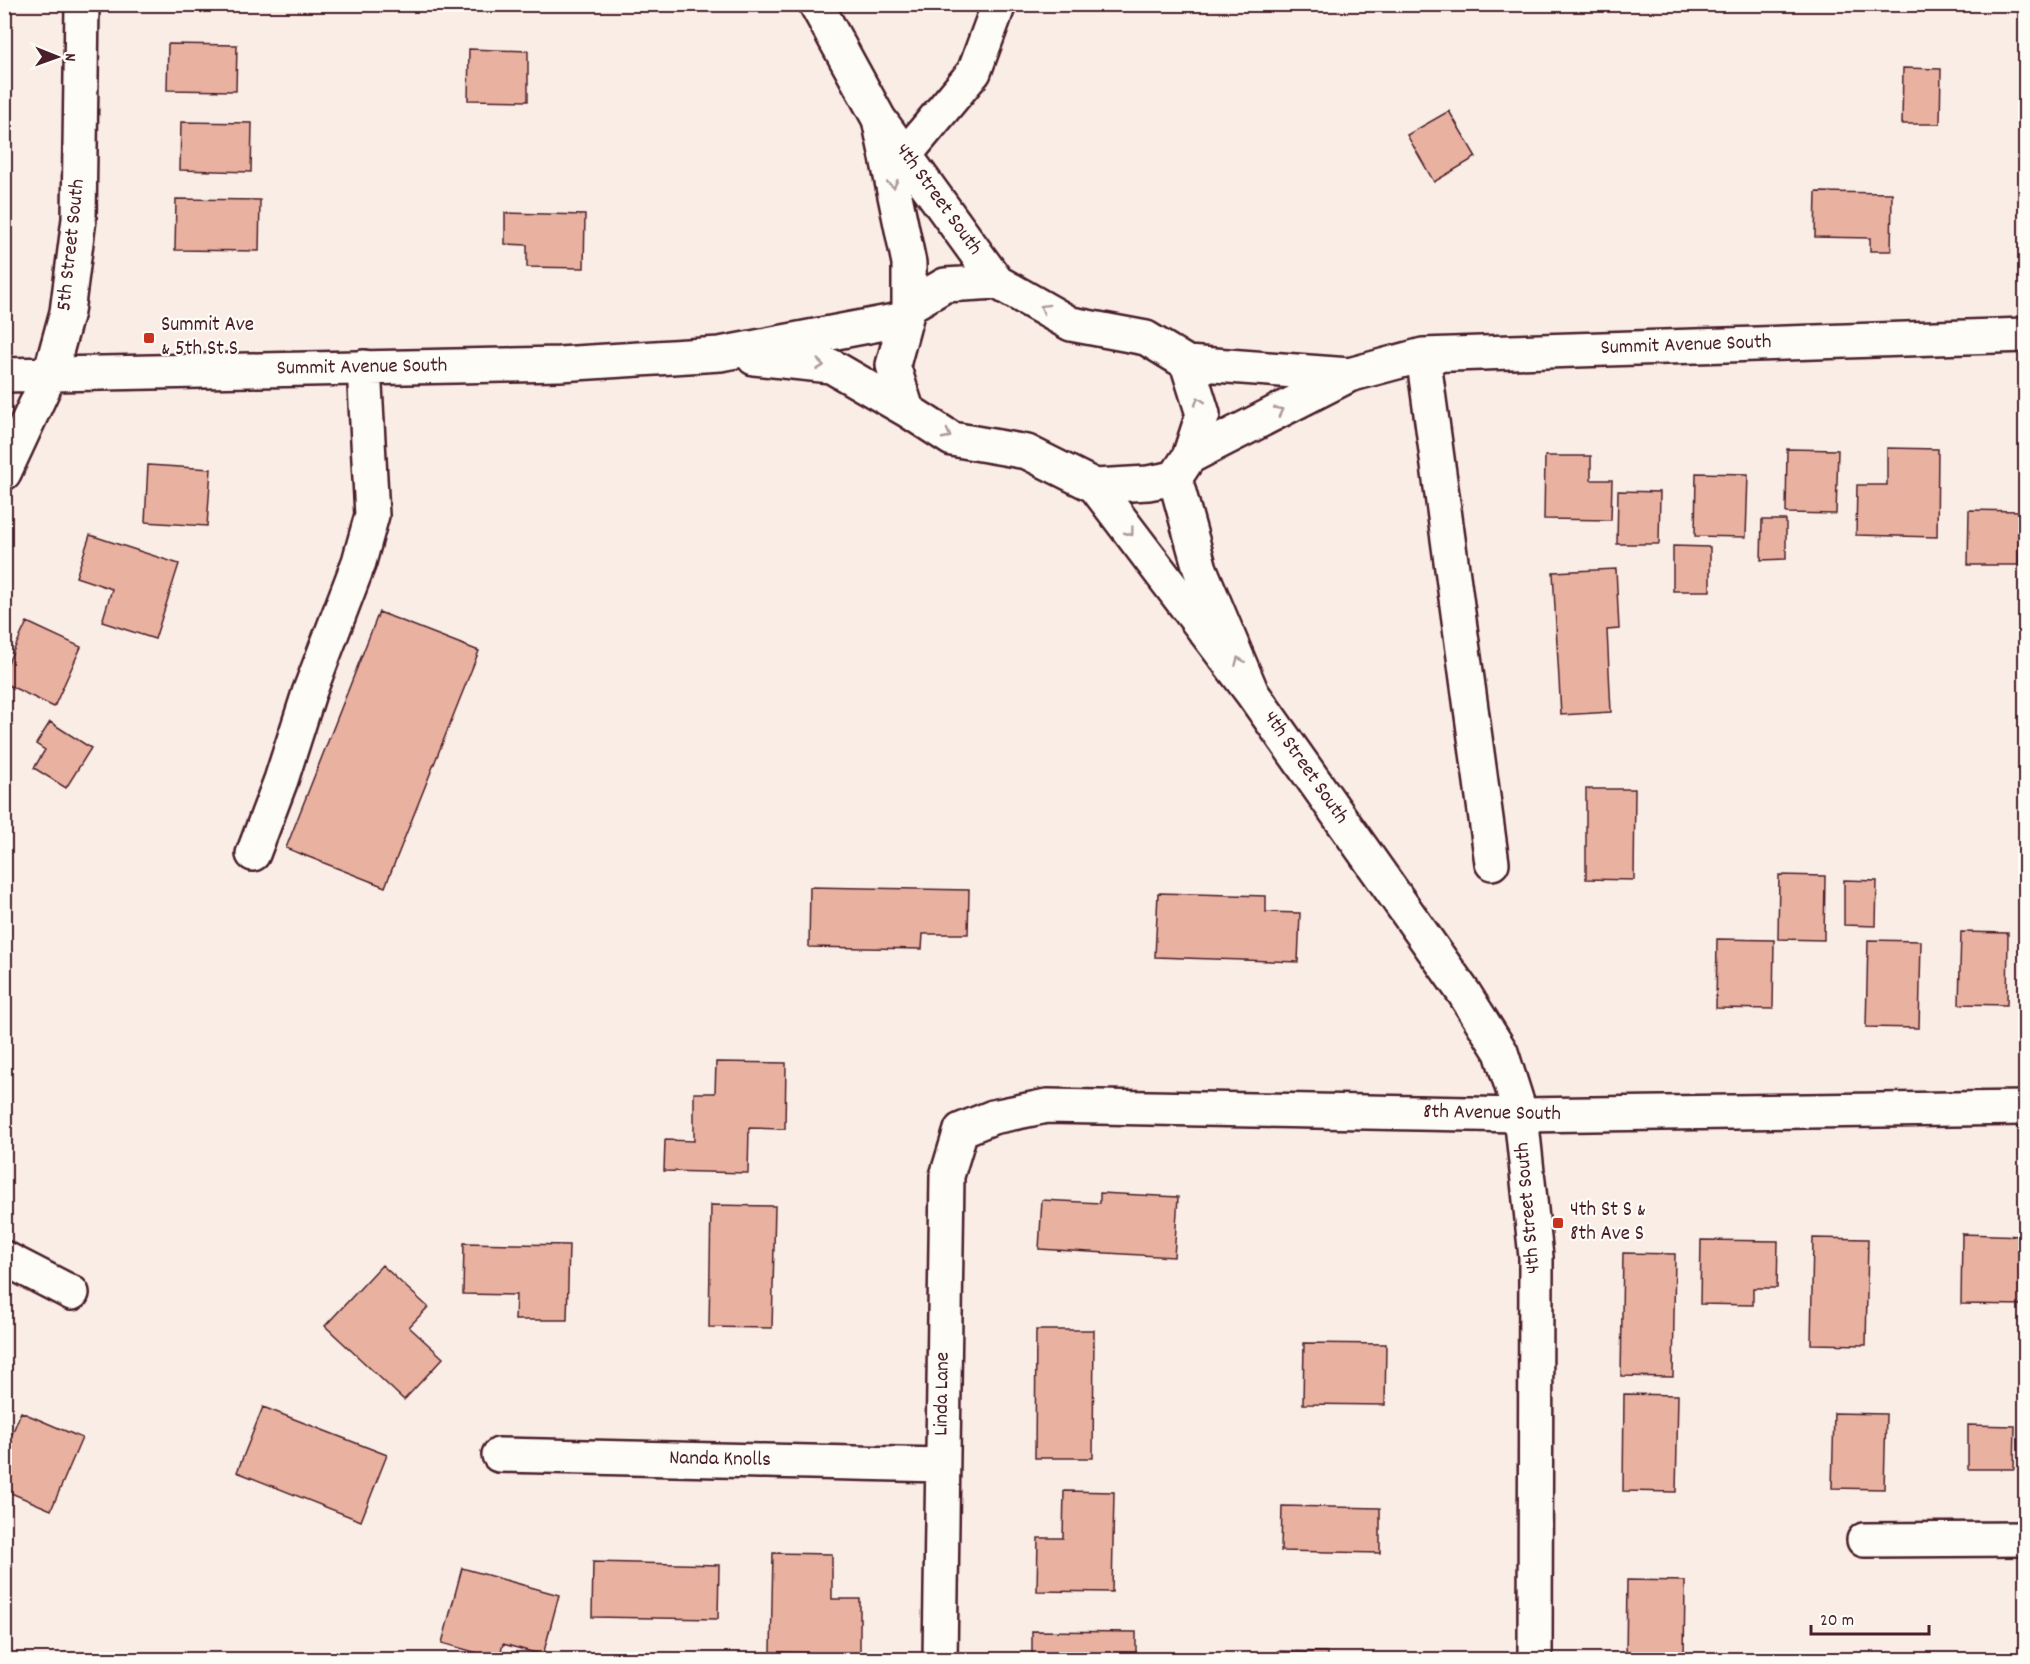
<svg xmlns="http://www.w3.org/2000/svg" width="2030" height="1664" viewBox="0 0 2030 1664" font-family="Dekko,sans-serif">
<rect width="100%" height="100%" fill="#f9ede5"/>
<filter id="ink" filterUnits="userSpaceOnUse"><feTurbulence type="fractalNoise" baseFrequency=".0167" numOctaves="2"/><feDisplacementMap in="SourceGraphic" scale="12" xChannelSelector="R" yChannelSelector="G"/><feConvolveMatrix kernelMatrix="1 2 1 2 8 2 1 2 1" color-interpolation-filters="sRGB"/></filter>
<g filter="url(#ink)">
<!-- building -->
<path fill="#e9b19f" stroke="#4a1f2b" stroke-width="1.5" d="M168 44 237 45 236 91 167 90Z
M469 49 528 51V101L468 100Z
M1903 68 1941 69 1940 124H1902Z
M1449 111 1476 157 1434 182 1407 135Z
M181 122 252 123 251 172 180 170Z
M1816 192 1892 193 1891 251H1870V238L1815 237Z
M176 199 260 200 259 251 175 250Z
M505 213 585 215 584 268 527 267V245L505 244Z
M1887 448 1938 449 1937 537 1856 535 1857 485H1887Z
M1787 449 1838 450 1836 514 1786 513Z
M1545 456H1591V480H1612L1611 520 1544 519Z
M148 465 211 469 207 526 145 522Z
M1696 473 1748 474 1746 537 1695 536Z
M1618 491 1660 492 1659 544H1617Z
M1969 510 2019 511 2018 565H1968Z
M1762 520H1786V559L1761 560Z
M90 535 179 564 155 639 102 622 112 589 76 577Z
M1673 546 1710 547V591H1673Z
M1616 569 1619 629 1607 630 1611 712 1561 715 1553 572Z
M379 612 479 651 385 887 286 848Z
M27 622 81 647 54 707 4 683V671Z
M50 722 91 748 66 788 34 768 45 750 36 744Z
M1586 789H1635L1634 880 1586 879Z
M1779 875 1825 876 1824 940 1778 939Z
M1844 880 1877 881 1876 926 1844 925Z
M810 887 969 890 968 934H923L922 949 809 947Z
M1158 893 1266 896V912L1300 913 1298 962 1155 957Z
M1961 932 2008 933 2007 1005 1959 1004Z
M1717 939 1774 940 1773 1009 1716 1008Z
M1868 940 1921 941 1919 1028 1866 1027Z
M716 1062 786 1063 785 1129 749 1128 748 1173 664 1171 665 1140 694 1141V1093H715Z
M1100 1193 1178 1197 1174 1257 1039 1249 1042 1200 1100 1203Z
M711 1205 775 1206 772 1328 709 1327Z
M1962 1234 2026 1236 2024 1305 1961 1304Z
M1813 1238 1868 1239 1866 1345 1811 1344Z
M1701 1240 1778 1241 1777 1288H1753V1305L1700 1304Z
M464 1243 569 1245 567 1320H515L516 1295 463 1294Z
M1623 1253 1675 1254 1673 1377 1621 1376Z
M382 1265 428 1307 409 1327 443 1358 404 1400 325 1326Z
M1036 1330H1094L1093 1458H1035Z
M1304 1343 1386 1344 1385 1405 1303 1404Z
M1624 1394 1678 1395 1676 1492 1623 1491Z
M263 1407 387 1455 361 1521 237 1472Z
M21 1412 82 1438 51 1510 4 1490V1431L12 1434Z
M1834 1413 1886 1414 1884 1489 1832 1488Z
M1968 1425 2015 1426 2014 1469H1968Z
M1064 1491 1114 1492 1112 1592 1037 1591 1038 1538H1063Z
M1282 1506 1380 1508V1553L1281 1551Z
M773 1553 832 1554V1599H860V1654L771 1652Z
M593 1562 719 1565 718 1619 592 1617Z
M462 1568 559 1595 543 1655 503 1644 499 1659 442 1643Z
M1627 1580 1685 1581 1684 1660H1626Z
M1032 1631 1136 1632V1660H1032Z
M1278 1651 1327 1652V1660H1278Z"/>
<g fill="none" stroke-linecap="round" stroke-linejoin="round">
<defs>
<path id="minor" d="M816 4 879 119
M905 155 974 72 999 4
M909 306 945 285 997 282 1071 324 1146 338 1187 363 1203 414 1189 457 1175 478 1148 483 1095 486 1027 452 952 439 907 410 893 365 909 306V263L879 119 997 282
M1423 355 1492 863
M754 358 831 366 907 410
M1187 363 1349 375
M4 375 559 364 720 354 905 319
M1189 457 1349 375 1423 355 2026 335
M4 473 50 374 67 312 79 219 82 4
M1095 486 1252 693 1200 569 1175 478
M1252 693 1464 993 1501 1052 1521 1115 1536 1257 1535 1660
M253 854 281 780 309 693 359 562 372 515 364 367
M4 1258 72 1293
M499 1455 942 1465
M1864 1540 2026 1539
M940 1660 947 1176 961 1130 993 1117 1047 1106 1521 1115 2026 1108"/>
</defs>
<!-- minor casing -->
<use href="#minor" stroke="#4a1f2b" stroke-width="38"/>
<!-- minor -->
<use href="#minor" stroke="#fdfcf7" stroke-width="33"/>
</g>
<!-- one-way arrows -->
<defs><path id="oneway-chevron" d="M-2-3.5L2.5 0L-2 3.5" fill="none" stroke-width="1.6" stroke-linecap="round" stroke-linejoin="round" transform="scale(1.5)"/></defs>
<g stroke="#ac999b">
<use href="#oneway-chevron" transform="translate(893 184) rotate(78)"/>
<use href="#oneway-chevron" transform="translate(1044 308) rotate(-151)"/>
<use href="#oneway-chevron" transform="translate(820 365) rotate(6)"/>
<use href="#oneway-chevron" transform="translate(1199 401) rotate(-108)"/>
<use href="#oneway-chevron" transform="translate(1279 411) rotate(-27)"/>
<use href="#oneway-chevron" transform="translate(947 435) rotate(28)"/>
<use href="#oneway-chevron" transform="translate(1130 532) rotate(53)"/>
<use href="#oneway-chevron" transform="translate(1239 661) rotate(-113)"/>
</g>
</g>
<!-- markers -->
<g fill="#c8321e" stroke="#fdfcf7" stroke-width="2">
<rect x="143" y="332" width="12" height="12" rx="3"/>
<rect x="1552" y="1217" width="12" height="12" rx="3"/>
</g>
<g text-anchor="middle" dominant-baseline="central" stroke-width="4.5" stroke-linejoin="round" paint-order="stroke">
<!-- street labels -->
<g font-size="21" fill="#4a1f2b" stroke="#fdfcf7">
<text transform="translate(938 200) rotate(54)">4th Street South</text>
<text transform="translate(72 245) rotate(-84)">5th Street South</text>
<text transform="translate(1686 346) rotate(-2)">Summit Avenue South</text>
<text transform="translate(362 368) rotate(-1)">Summit Avenue South</text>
<text transform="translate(1305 768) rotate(55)">4th Street South</text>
<text transform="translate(1492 1114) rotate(1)">8th Avenue South</text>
<text transform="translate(1529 1208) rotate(-95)">4th Street South</text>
<text transform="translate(943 1394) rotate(-89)">Linda Lane</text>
<text transform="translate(720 1460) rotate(1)">Nanda Knolls</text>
</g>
<!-- poi labels -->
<g font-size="21" fill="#4a1f2b" stroke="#fdfcf7" text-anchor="start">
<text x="161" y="326">Summit Ave<tspan x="161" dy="24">&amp; 5th St S</tspan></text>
<text x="1570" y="1211">4th St S &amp;<tspan x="1570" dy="24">8th Ave S</tspan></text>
</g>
</g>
<!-- margin -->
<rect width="2030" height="1664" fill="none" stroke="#fdfcf7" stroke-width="24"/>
<rect x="12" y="12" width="2006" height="1640" fill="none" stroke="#4a1f2b" stroke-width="2" filter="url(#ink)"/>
<!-- north arrow -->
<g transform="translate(57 57) rotate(91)" stroke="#fdfcf7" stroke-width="4.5" paint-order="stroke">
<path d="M0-4.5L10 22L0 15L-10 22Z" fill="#4a1f2b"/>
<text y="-9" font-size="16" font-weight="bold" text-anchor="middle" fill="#4a1f2b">N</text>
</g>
<!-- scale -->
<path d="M1811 1625v9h118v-9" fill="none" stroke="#4a1f2b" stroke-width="3"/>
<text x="1820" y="1625" font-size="18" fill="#4a1f2b" stroke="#fdfcf7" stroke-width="4.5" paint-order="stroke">20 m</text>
</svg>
